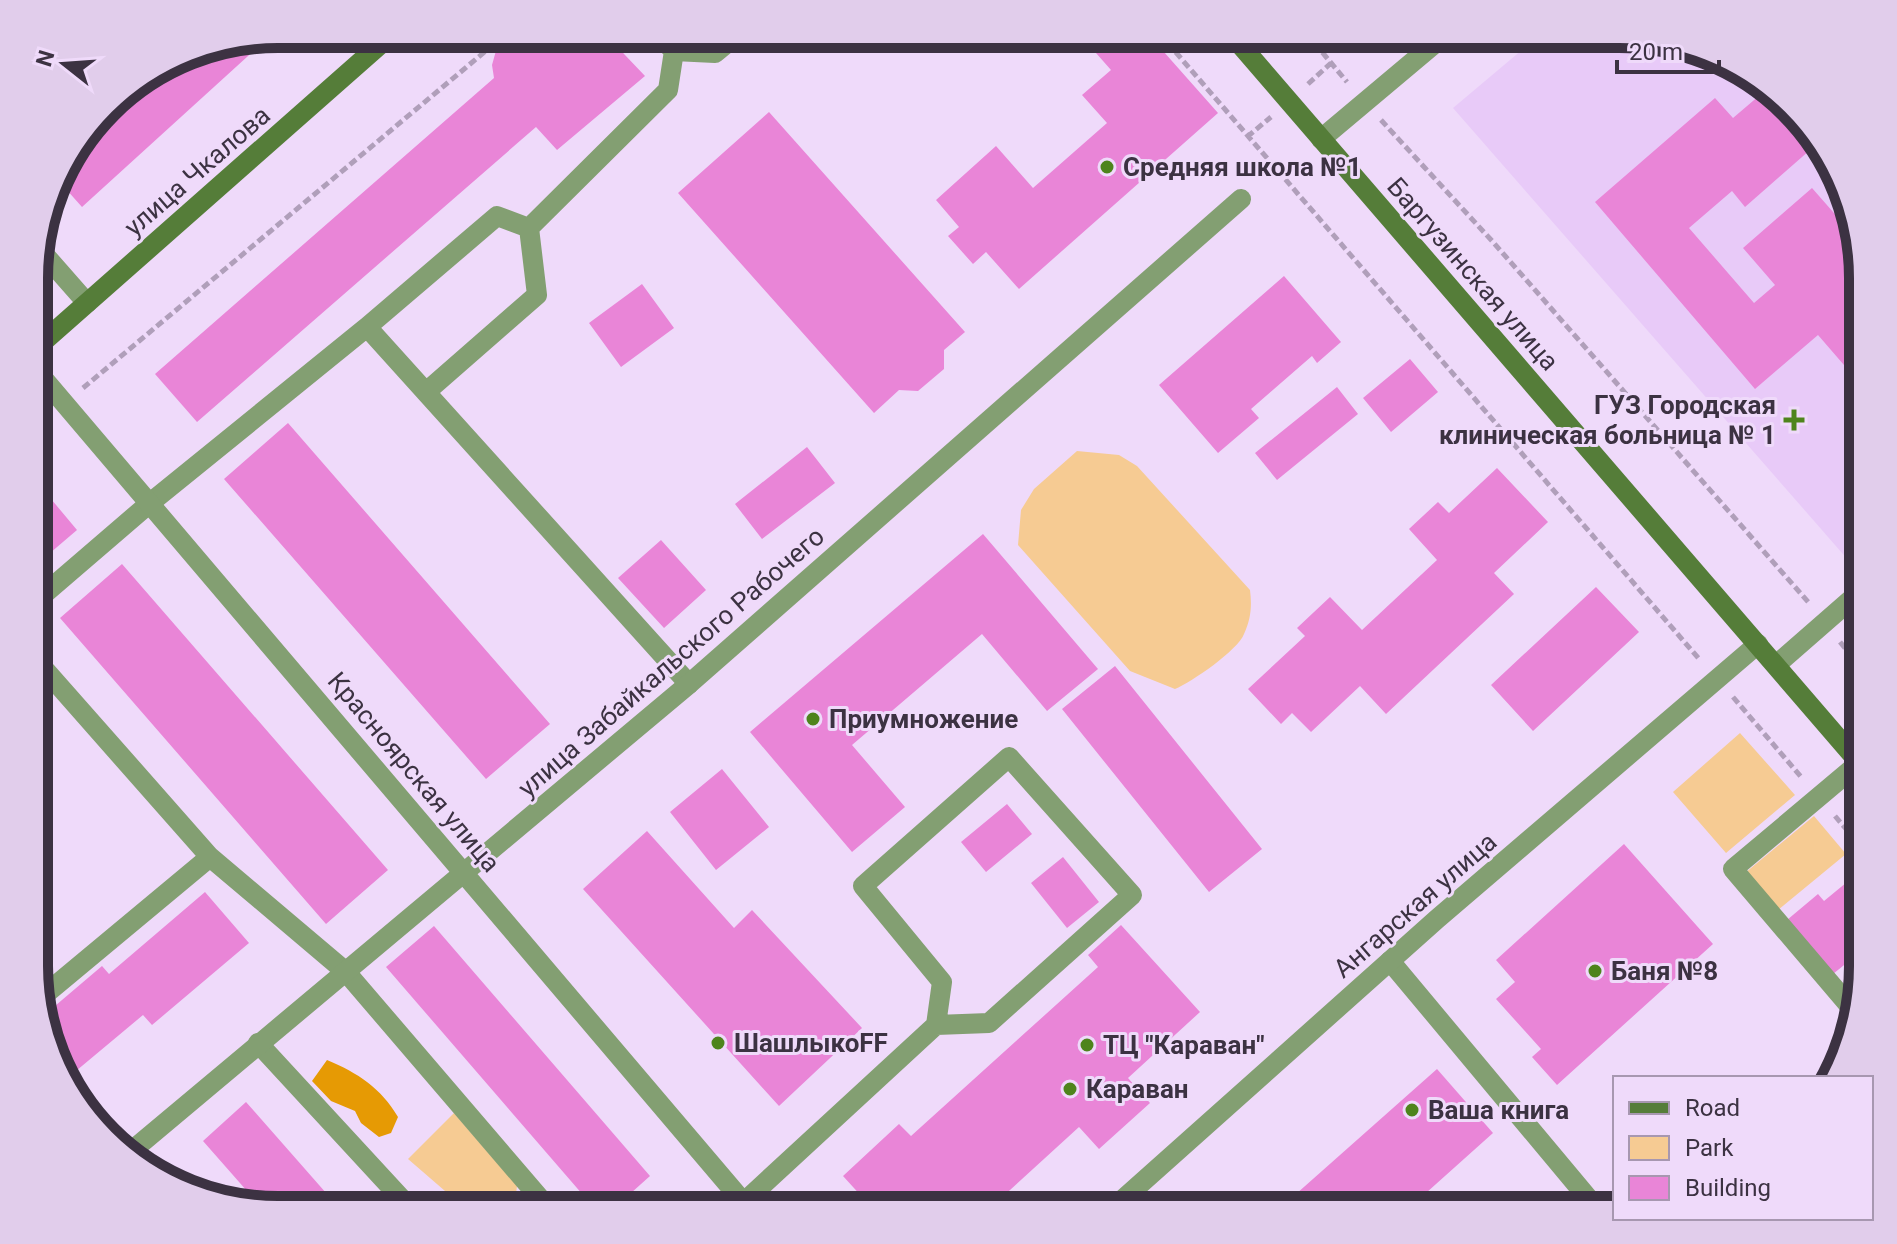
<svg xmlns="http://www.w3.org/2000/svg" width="1897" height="1244" viewBox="0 0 1897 1244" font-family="Roboto,sans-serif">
<rect width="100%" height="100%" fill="#efdafa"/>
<!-- built -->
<path fill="#e8caf8" d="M1541 34H1620L1697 47 1755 75 1831 156 1863 262V577L1453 108Z"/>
<!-- green -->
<path fill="#f6cb93" d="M1077 451 1119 455 1137 466 1250 590C1252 606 1251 619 1244 634 1238 650 1192 682 1175 689L1130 671 1018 545 1021 510 1034 489Z
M1740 733 1795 795 1726 853 1673 792Z
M1814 816 1846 854 1778 910 1745 873Z
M454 1113 517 1186 514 1210H467L408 1159Z"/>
<!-- forest -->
<path fill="#e69a04" d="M327 1060C358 1073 381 1088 398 1117L391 1133 379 1137 361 1123 355 1111 331 1101 312 1081Z"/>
<!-- building -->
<path fill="#e985d7" d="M506 34H605L645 76 557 150 536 127 197 422 155 374 494 78 492 65 499 40Z
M1084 34H1148L1218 113 1019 289 986 252 973 264 948 236 959 227 936 200 996 146 1033 188 1107 123 1082 95 1111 70 1081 36Z
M271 35 82 207 57 179 59 169 117 95 185 52Z
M1767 89 1818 143 1745 207 1732 191 1689 228 1754 303 1775 285 1743 248 1812 188 1855 237 1863 262V387L1818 335 1755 389 1595 202 1715 98 1733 118Z
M769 112 965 332 944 350V369L918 391 899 390 874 413 678 193Z
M1284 276 1341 342 1317 363 1312 356 1251 409 1259 418 1218 453 1159 385Z
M642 284 674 328 621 367 589 323Z
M1410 359 1438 392 1391 432 1363 398Z
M1337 387 1358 414 1277 480 1255 453Z
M288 423 550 724 486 779 224 479Z
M807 447 835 483 762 539 735 504Z
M1497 468 1548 522 1494 573 1514 594 1386 714 1360 686 1311 732 1292 713 1281 724 1248 689 1305 636 1297 628 1330 597 1362 630 1437 560 1409 529 1438 502 1449 513Z
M36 481 77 530 36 565Z
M983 534 1098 669 1047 711 982 634 852 745 905 807 852 852 750 732Z
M661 540 706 590 664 628 618 578Z
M122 564 388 870 326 924 60 618Z
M1596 587 1639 632 1533 731 1491 685Z
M1115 666 1262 849 1209 892 1062 709Z
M722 769 769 827 716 870 670 812Z
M1007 804 1032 834 986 872 961 842Z
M647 831 734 928 752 910 862 1028 779 1106 583 889Z
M1624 844 1713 944 1557 1085 1532 1057 1541 1049 1496 999 1515 982 1496 960Z
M1063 857 1099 902 1067 928 1031 883Z
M1858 873 1863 877V958L1859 953 1833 974 1787 920 1818 894 1824 901Z
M205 892 249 943 152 1025 143 1015 64 1081 42 1017 102 966 109 974Z
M1121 925 1200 1012 1128 1078 1150 1103 1099 1149 1079 1127 988 1210H874L843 1176 899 1124 911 1136 1098 967 1088 955Z
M434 926 650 1176 612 1210H596L386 967Z
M1437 1069 1493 1133 1407 1210H1278Z
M246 1102 341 1210H277L261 1207 203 1141Z"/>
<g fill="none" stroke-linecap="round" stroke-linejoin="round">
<!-- path -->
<path stroke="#b09fba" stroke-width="5" stroke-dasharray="8 4" stroke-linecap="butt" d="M1160 34 1700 660
M1307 34 1347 82
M1308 84 1331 63
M1381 120 1493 242 1809 603
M1247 137 1271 117
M83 388 506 34
M1840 642 1863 670
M1733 697 1802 778
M1835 816 1863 849"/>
<!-- lane -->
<path stroke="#839f72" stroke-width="20" d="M657 34 674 51
M1836 184 1838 182
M36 245 87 303
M367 327 497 216 529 228 668 90 674 51 715 53 738 34
M426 392 537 295 529 228
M36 601 150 503 367 327 689 684
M1776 665 1863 589
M46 671 210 857 346 972 550 1210
M1390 961 1598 1210
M37 1001 210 857
M1853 1010 1733 869 1859 763
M258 1043 412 1210
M744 1202 936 1025 942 982 863 886 1009 757 1132 895 989 1023 936 1025"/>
<!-- street -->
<path stroke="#839f72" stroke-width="20" d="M1321 139 1446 34
M36 370 750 1210
M128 1154 689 684 1241 199
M1111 1210 1437 919 1758 644"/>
<!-- secondary -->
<path stroke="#557d39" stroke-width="20" d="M1231 34 1863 767
M36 348 392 34"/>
</g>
<!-- markers -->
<g fill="#4e841c" stroke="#efdafa" stroke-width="3">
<circle cx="1107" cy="167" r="8"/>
<path d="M1790 408h8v8h8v8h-8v8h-8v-8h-8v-8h8z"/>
<circle cx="813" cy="719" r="8"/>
<circle cx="1595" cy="971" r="8"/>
<circle cx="718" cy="1043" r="8"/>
<circle cx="1087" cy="1045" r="8"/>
<circle cx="1070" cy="1089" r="8"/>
<circle cx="1412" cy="1110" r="8"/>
</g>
<g text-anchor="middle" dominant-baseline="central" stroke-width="6" stroke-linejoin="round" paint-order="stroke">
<!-- poi labels -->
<g font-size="26" font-weight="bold" fill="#3c3242" stroke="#efdafa" text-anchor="start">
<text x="1123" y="167">Средняя школа №1</text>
<text x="1776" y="405" text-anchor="end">ГУЗ Городская<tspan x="1776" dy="30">клиническая больница № 1</tspan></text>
<text x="829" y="719">Приумножение</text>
<text x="1611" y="971">Баня №8</text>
<text x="734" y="1043">ШашлыкоFF</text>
<text x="1103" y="1045">ТЦ "Караван"</text>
<text x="1086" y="1089">Караван</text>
<text x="1428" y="1110">Ваша книга</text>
</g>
<!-- street labels -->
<g font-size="26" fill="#3c3242" stroke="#efdafa">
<text transform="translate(197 171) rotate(-41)">улица Чкалова</text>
<text transform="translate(1473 274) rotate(49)">Баргузинская улица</text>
<text transform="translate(671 662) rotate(-41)">улица Забайкальского Рабочего</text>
<text transform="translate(414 772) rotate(50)">Красноярская улица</text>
<text transform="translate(1415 905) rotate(-41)">Ангарская улица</text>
</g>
</g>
<!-- crop -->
<path d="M0 0H1897V1244H0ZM278 48H1619A230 230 0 0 1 1849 278V966A230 230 0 0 1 1619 1196H278A230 230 0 0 1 48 966V278A230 230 0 0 1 278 48Z" fill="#e1cdeb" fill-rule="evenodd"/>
<path fill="none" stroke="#3c3242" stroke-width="10" d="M278 48H1619A230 230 0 0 1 1849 278V966A230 230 0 0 1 1619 1196H278A230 230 0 0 1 48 966V278A230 230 0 0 1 278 48Z"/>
<!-- legend -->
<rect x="1613" y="1076" width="260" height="144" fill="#efdafa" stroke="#a797b0" stroke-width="2"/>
<rect x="1629" y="1102" width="40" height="12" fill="#557d39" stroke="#a797b0" stroke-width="2"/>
<text x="1685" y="1116" font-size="24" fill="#3c3242">Road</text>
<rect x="1629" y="1136" width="40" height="24" fill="#f6cb93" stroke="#a797b0" stroke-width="2"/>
<text x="1685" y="1156" font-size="24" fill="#3c3242">Park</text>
<rect x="1629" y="1176" width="40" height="24" fill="#e985d7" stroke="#a797b0" stroke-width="2"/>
<text x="1685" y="1196" font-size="24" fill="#3c3242">Building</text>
<!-- north arrow -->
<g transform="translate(64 64) rotate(287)" stroke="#efdafa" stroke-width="6" paint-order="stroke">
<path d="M0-6L14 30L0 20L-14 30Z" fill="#3c3242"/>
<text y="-12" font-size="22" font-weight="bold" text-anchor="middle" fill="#3c3242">N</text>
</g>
<!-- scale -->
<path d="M1617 60v12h102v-12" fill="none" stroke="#3c3242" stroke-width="4"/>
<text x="1629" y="60" font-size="24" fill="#3c3242" stroke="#efdafa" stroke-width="6" paint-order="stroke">20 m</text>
</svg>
